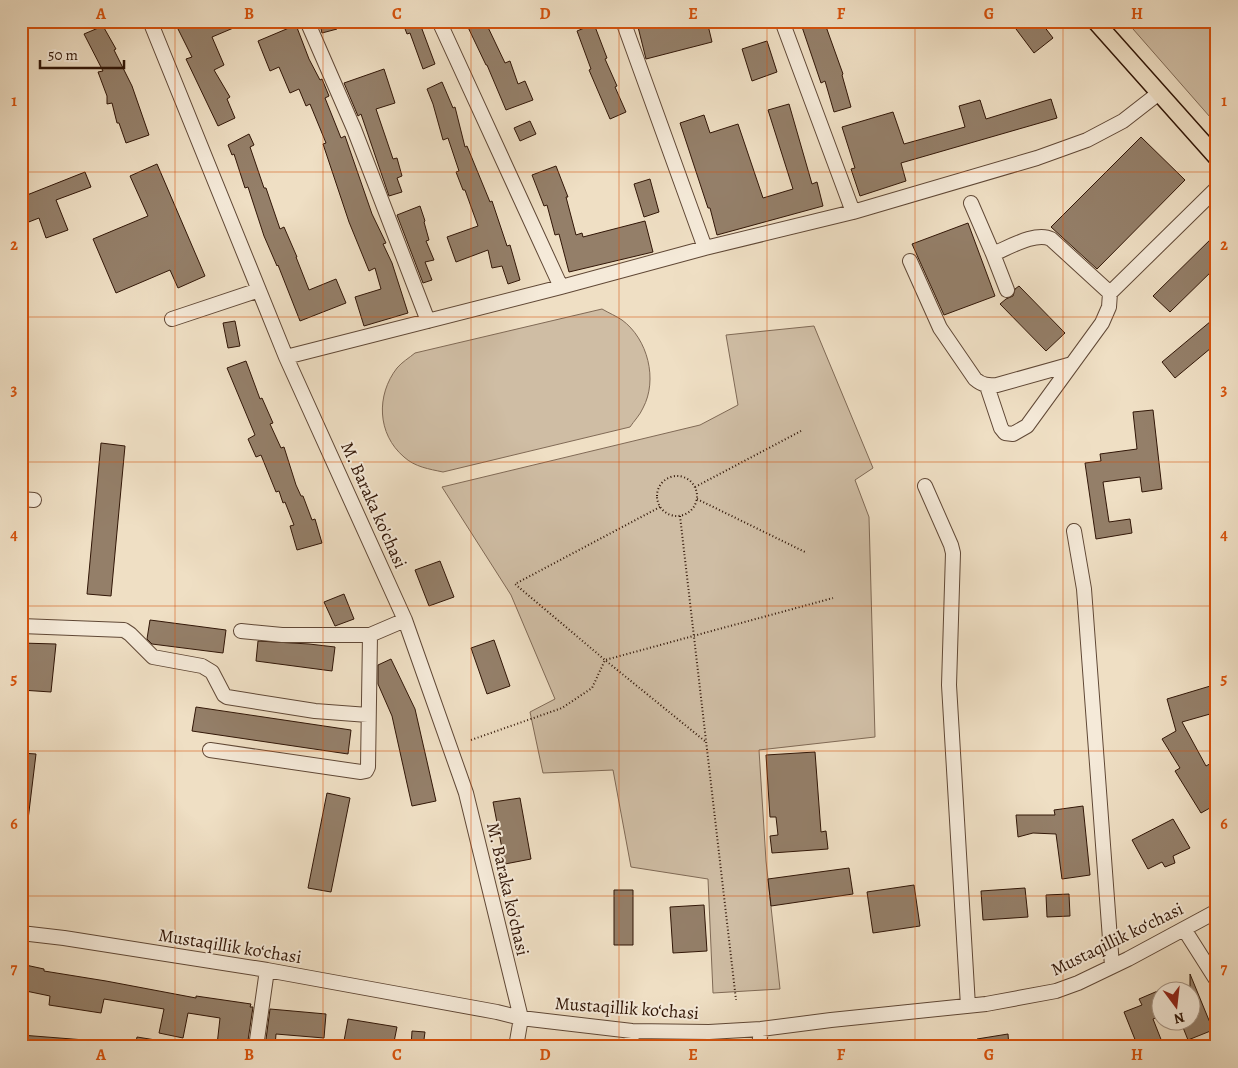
<svg xmlns="http://www.w3.org/2000/svg" width="1238" height="1068" viewBox="0 0 1238 1068" font-family="Alegreya,serif">
<rect width="100%" height="100%" fill="#efdfc4"/>
<filter id="stains"><feTurbulence type="fractalNoise" baseFrequency=".004" numOctaves="4"/><feColorMatrix values="0 0 0 0 .2 0 0 0 0 .09 0 0 0 0 .02 0 0 0 .5 -.17"/></filter>
<radialGradient id="worn" r=".72"><stop offset=".6" stop-color="#630" stop-opacity="0"/><stop offset="1" stop-color="#630" stop-opacity=".3"/></radialGradient>
<!-- green -->
<path fill="#cfbda4" stroke="#806a56" d="M1126 21H1217V125Z
M602 309C609 313 616 316 622 320 648 339 658 380 643 408 640 415 634 421 630 427L443 472C429 469 415 467 404 457 377 434 376 395 397 368 402 362 409 358 415 353Z
M814 326 873 468 855 480 869 517 875 737 759 750 766 861 780 989 713 993 708 879 631 867 613 770 543 773 530 712 555 699 511 595 442 487 700 425 738 405 726 335Z"/>
<!-- building -->
<path fill="#947f69" stroke="#311607" d="M189 21H250L212 37 224 65 214 70 230 97 227 99 235 118 218 126 186 59 192 57 177 27Z
M319 21H335L337 29 322 33Z
M402 21H419L435 64 423 69 410 33 407 34Z
M465 21H485L505 63 510 61 518 84 525 81 533 100 506 110 487 65H486Z
M662 21H707L712 42 646 59 638 27Z
M800 21H824L843 74 842 75 851 107 834 112 825 81 821 83Z
M1010 21H1040L1053 38 1034 53Z
M594 24 607 58 605 59 617 86 615 87 626 112 610 119 589 70 591 69 577 31Z
M296 25 309 59 320 80 322 79 329 96 325 98 341 138 345 136 372 214 386 243 383 244 392 263 408 313 364 326 355 297 381 289 375 268 369 271 349 222 323 144 326 143 310 104 306 106 299 89 290 93 279 67 270 71 258 41Z
M103 26 116 49 114 50 132 86 149 135 126 143 119 123H117L112 103 107 104V96L98 72 103 71 84 34Z
M767 41 777 72 752 81 742 49Z
M384 69 395 103 376 109 393 159 397 158 402 176 397 178 402 192 389 196 361 114 358 116 344 83Z
M442 82 453 108 455 107 465 147 467 146 490 202 492 201 507 246 510 245 520 280 508 284 502 266 492 268 488 250 456 262 447 237 478 226 465 190H463L456 172 459 171 448 138 443 140 433 104 427 89Z
M1051 99 1057 118 901 163 906 181 860 196 851 169 855 168 842 127 893 112 904 144 965 127 959 106 980 100 986 119Z
M789 104 812 184 817 182 823 206 717 235 710 208H708L680 123 704 115 710 133 738 124 763 198 793 189 768 110Z
M530 121 536 134 520 141 514 128Z
M249 134 254 145 250 147 264 188H266L280 229 284 227 297 257H296L309 290 336 279 346 303 300 321 278 265 277 266 264 236 248 187 245 188 234 154 232 155 228 145Z
M1141 137 1185 180 1097 269 1051 227Z
M157 164 205 276 178 288 170 270 116 293 93 239 148 216 130 176Z
M556 166 568 197H566L576 235 582 233 583 237 645 221 653 252 569 272 559 234 555 235 547 205 544 206 532 175Z
M85 172 91 187 56 200 68 230 46 238 39 218 21 225V200L28 198 27 195Z
M650 179 659 212 644 217 634 184Z
M420 206 425 221 424 222 429 240 426 241 434 260 425 262 432 280 423 283 397 215Z
M968 223 995 296 944 315 912 244Z
M1217 233V266L1170 312 1153 296Z
M1019 286 1065 333 1046 351 1000 304 1006 299 1013 296 1015 289Z
M1217 316V343L1175 378 1162 362Z
M235 321 240 346 228 348 223 323Z
M246 361 260 399 262 398 273 423 270 424 281 448 284 447 296 485 301 496H303L312 520 315 519 322 543 297 550 290 526 294 525 285 502 283 503 279 491 276 492 261 455 256 457 248 439 255 435 227 368Z
M1153 410 1162 489 1142 492 1140 477 1103 482 1109 522 1130 519 1132 533 1096 539 1085 463 1101 461 1100 454 1137 449 1133 412Z
M101 443 125 446 111 596 87 594Z
M440 561 454 597 429 606 415 570Z
M344 594 354 619 335 626 324 602Z
M150 620 226 630 223 653 152 644 147 639Z
M494 640 510 686 487 694 471 648Z
M258 641 309 644 335 647 332 671 256 661Z
M21 643 56 644 51 692 21 690Z
M391 659 415 709 436 801 412 806 392 716 378 684V665Z
M1217 684V712L1182 722 1206 766 1217 760V804L1201 813 1175 771 1180 768 1162 739 1176 731 1167 699Z
M196 707 351 730 348 754 192 731Z
M815 752 821 832 826 831 828 849 772 853 770 836 778 835 776 817H770L766 755Z
M21 753 36 754 27 828H21Z
M327 793 350 798 331 892 308 888Z
M520 798 531 859 505 864 493 802Z
M1083 806 1090 875 1062 879 1056 834 1033 833 1018 837 1016 815H1055L1054 810Z
M1173 819 1190 848 1173 856 1175 863 1165 867 1162 862 1148 869 1132 840Z
M849 868 853 894 771 906 768 879Z
M914 885 920 926 873 933 867 892Z
M1025 888 1028 917 983 920 981 891Z
M614 890H633V945H614Z
M1069 894 1070 916 1047 917 1046 895Z
M704 905 707 951 673 953 670 907Z
M21 964 44 969V971L106 981 196 998V996L251 1004 250 1007H253L247 1047 217 1045 220 1018 188 1013 183 1038 159 1033 164 1009 104 999 101 1013 49 1005 50 996 21 990Z
M1190 974 1213 1030 1188 1040 1180 1020H1190Z
M1160 990V1016L1153 1019 1164 1047H1138L1124 1012 1142 1005 1139 999Z
M270 1009 326 1014 324 1038 276 1034 275 1047H265Z
M348 1019 397 1027 393 1047H378L344 1041Z
M412 1031 425 1032 423 1047H411Z
M1008 1034 1009 1047H978L977 1039Z
M21 1035 85 1040 84 1047H21Z
M137 1037 168 1042 167 1047H135Z"/>
<g fill="none" stroke-linecap="round" stroke-linejoin="round">
<defs>
<path id="minor" d="M150 21 286 357 405 620 466 793 521 1018 516 1047
M307 21 354 129 428 321
M439 21 561 287
M623 21 705 248
M782 21 853 212
M971 203 993 254C1008 248 1036 231 1051 239L1110 293
M993 254 1007 290
M910 261 940 328 975 379C982 385 988 386 997 385L1072 364
M172 319 259 290
M286 357 561 287 705 248 853 212 1037 158 1087 140 1123 121 1159 93
M987 386 1001 428 1005 433 1013 434 1027 426 1102 323 1109 307 1110 293 1217 188
M925 486 951 545 953 553 949 685 968 1006
M21 499 34 500
M1074 531 1084 589 1112 966
M21 626 124 630 130 634 153 657 202 666 212 672 224 695 227 697 315 711 368 715
M241 631 282 635H370L405 620
M210 750 361 772 366 771 368 767 370 635
M1184 929 1217 981
M21 933 64 938 267 970 497 1012 521 1018 632 1031 709 1032 761 1029 831 1020 986 1004 1056 991 1078 983 1128 959 1217 911
M256 1047 267 970
M631 1047 632 1031
M759 1047 761 1029"/>
<path id="major" d="M1095 21 1217 158"/>
</defs>
<!-- minor casing -->
<use href="#minor" stroke="#604836" stroke-width="16"/>
<!-- major casing -->
<use href="#major" stroke="#311607" stroke-width="19"/>
<!-- path -->
<path stroke="#311607" stroke-width="2" stroke-dasharray="1 2.5" stroke-linecap="butt" d="M657 496a20 20 0 1 1 40 0a20 20 0 1 1-40 0Z
M695 487 801 431
M697 499 807 553
M660 507 515 584 605 660 706 742
M680 516 736 1000
M471 740 562 708 592 688 605 660 833 598"/>
<!-- minor -->
<use href="#minor" stroke="#f5ead9" stroke-width="14"/>
<!-- major -->
<use href="#major" stroke="#efdfc4" stroke-width="16"/>
</g>
<!-- grid -->
<path fill="none" stroke="#d6520c" stroke-width="1" stroke-opacity="0.55" d="M175 21V1047M323 21V1047M471 21V1047M619 21V1047M767 21V1047M915 21V1047M1063 21V1047M21 172H1217M21 317H1217M21 462H1217M21 606H1217M21 751H1217M21 896H1217"/>
<g text-anchor="middle" dominant-baseline="central" stroke-width="4" stroke-linejoin="round" paint-order="stroke">
<!-- street labels -->
<g font-size="18" fill="#311607" stroke="#f5ead9">
<text transform="translate(374 505) rotate(66)">M. Baraka ko'chasi</text>
<text transform="translate(508 889) rotate(77)">M. Baraka ko'chasi</text>
<text transform="translate(1117 939) rotate(-26)">Mustaqillik ko‘chasi</text>
<text transform="translate(230 946) rotate(9)">Mustaqillik ko‘chasi</text>
<text transform="translate(627 1008) rotate(4)">Mustaqillik ko‘chasi</text>
</g>
</g>
<!-- margin -->
<rect width="1238" height="1068" fill="none" stroke="#efdfc4" stroke-width="55"/>
<!-- north arrow -->
<g transform="translate(1176 1006) rotate(165)"><circle r="24" fill="#f5ead9" stroke="#a79585"/>
<path d="M0-4L9 19L0 12L-9 19Z" fill="#8f2418"/>
<text y="-8" font-size="14" font-weight="bold" text-anchor="middle" fill="#311607">N</text>
</g>
<!-- scale -->
<path d="M40 60v8h84v-8" fill="none" stroke="#311607" stroke-width="2.5"/>
<text x="48" y="60" font-size="15" fill="#311607" stroke="#f5ead9" stroke-width="4" paint-order="stroke">50 m</text>
<rect x="28" y="28" width="1182" height="1012" fill="none" stroke="#d6520c" stroke-width="2"/>
<g font-size="16" text-anchor="middle" font-weight="bold" fill="#d6520c">
<text x="101" y="19">A</text>
<text x="249" y="19">B</text>
<text x="397" y="19">C</text>
<text x="545" y="19">D</text>
<text x="693" y="19">E</text>
<text x="841" y="19">F</text>
<text x="989" y="19">G</text>
<text x="1137" y="19">H</text>
<text x="14" y="106">1</text>
<text x="1224" y="106">1</text>
<text x="14" y="250">2</text>
<text x="1224" y="250">2</text>
<text x="14" y="395">3</text>
<text x="1224" y="395">3</text>
<text x="14" y="540">4</text>
<text x="1224" y="540">4</text>
<text x="14" y="684">5</text>
<text x="1224" y="684">5</text>
<text x="14" y="829">6</text>
<text x="1224" y="829">6</text>
<text x="14" y="974">7</text>
<text x="1224" y="974">7</text>
<text x="101" y="1060">A</text>
<text x="249" y="1060">B</text>
<text x="397" y="1060">C</text>
<text x="545" y="1060">D</text>
<text x="693" y="1060">E</text>
<text x="841" y="1060">F</text>
<text x="989" y="1060">G</text>
<text x="1137" y="1060">H</text>
</g>
<rect width="100%" height="100%" filter="url(#stains)"/>
<rect width="100%" height="100%" fill="url(#worn)"/>
</svg>
